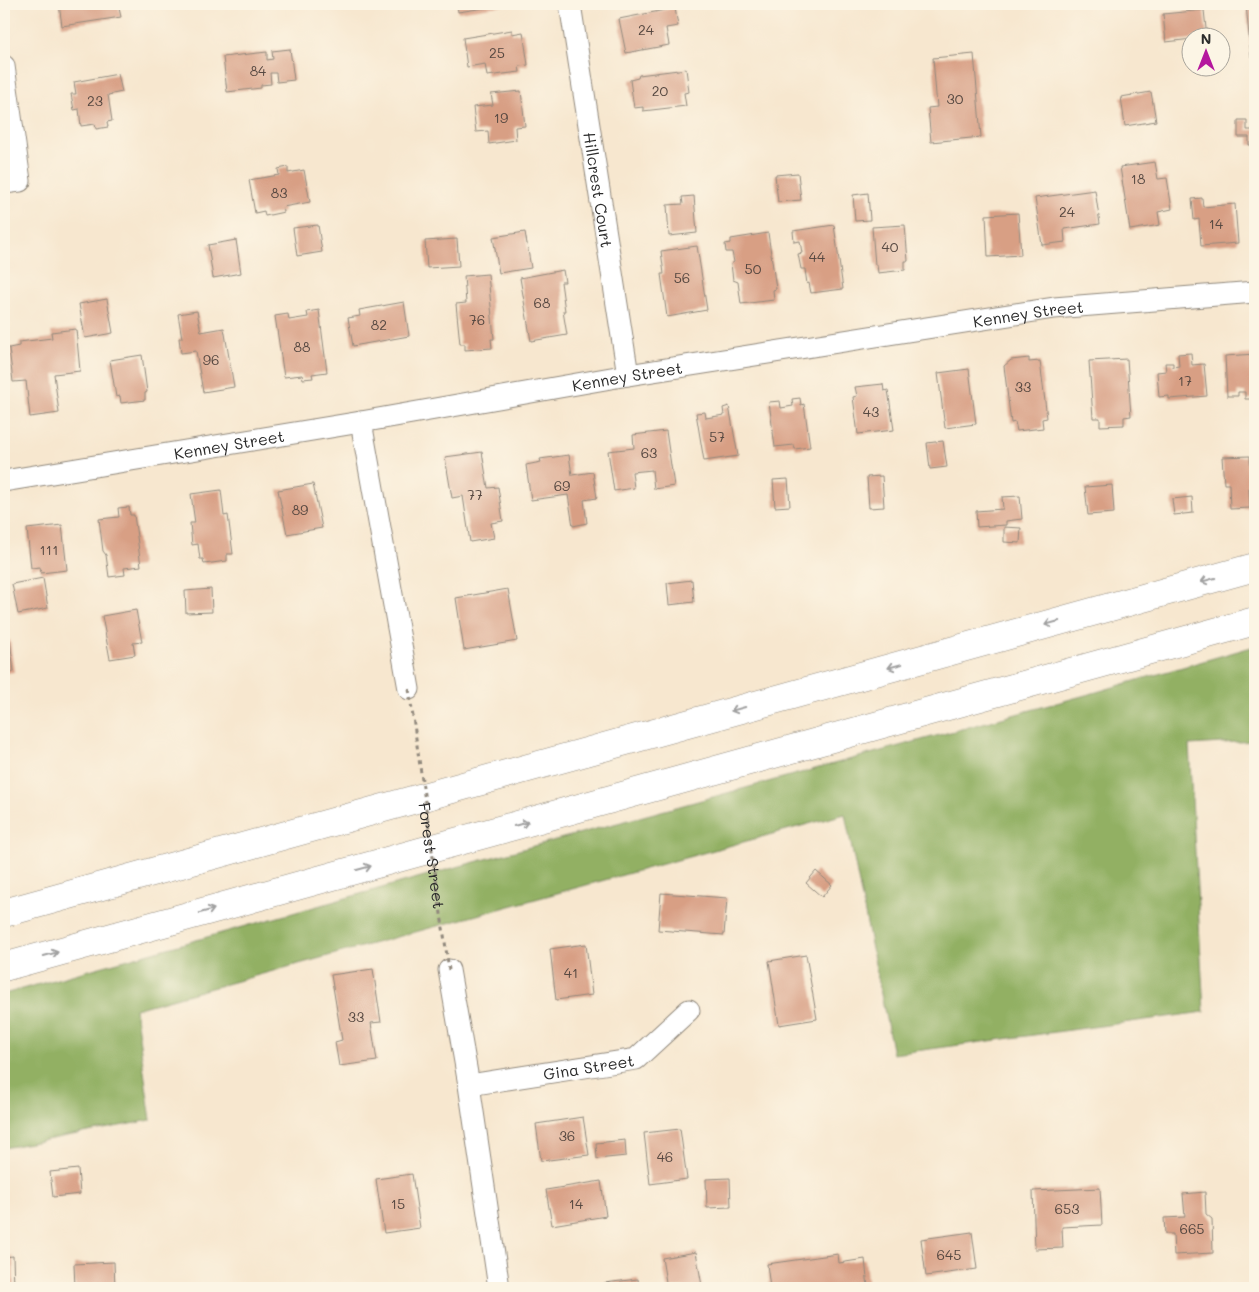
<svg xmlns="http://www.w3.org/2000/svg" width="1259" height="1292" viewBox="0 0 1259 1292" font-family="Mali,sans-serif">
<rect width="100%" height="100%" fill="#fcf5e5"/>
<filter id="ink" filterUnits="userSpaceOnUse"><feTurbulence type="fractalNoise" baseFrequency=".02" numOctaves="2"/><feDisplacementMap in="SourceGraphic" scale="10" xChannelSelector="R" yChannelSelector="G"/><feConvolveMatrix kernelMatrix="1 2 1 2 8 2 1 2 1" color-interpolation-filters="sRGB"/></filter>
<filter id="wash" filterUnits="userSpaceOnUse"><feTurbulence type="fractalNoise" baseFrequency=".0096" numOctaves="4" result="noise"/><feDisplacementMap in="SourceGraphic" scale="20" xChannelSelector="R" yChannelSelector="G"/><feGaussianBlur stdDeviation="1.12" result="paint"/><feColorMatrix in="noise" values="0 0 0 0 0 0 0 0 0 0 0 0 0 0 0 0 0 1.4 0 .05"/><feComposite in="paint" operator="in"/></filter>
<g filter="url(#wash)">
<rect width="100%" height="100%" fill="#f7e7cf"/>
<!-- forest -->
<path fill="#92b063" stroke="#5e6e47" d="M1255 646V741L1189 745 1204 1012 893 1054 845 814 135 1009 151 1120 4 1148V994L453 868 1093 693Z"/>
<g id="blocks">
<!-- building -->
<path fill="#d89f84" d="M59 4H118L121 17 62 26Z
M457 4H505V5L458 12Z
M1246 4H1255V57H1251Z
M675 8 678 26 666 28 669 45 626 53 619 19Z
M1204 10 1207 38H1192V39L1166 42 1163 14Z
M512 30V34L523 32 528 65 519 66 520 72 487 76 485 64 467 67 463 38Z
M290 49 294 80 277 82 276 73H270L271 84 261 85V88L227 92 223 57 267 52V60L273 59 272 51Z
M974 54 981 137 931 142 928 108 937 107 933 58Z
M686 69 689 92 684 93 686 106 643 111V107L634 108 630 80 638 78 639 75Z
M118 74 122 92 108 95 112 121 107 122 108 127 96 129 95 124 81 126 79 109 74 110 71 94H76L74 82Z
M521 91 525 126 515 127 516 140 489 144 488 131 476 132 473 107 493 105 491 94Z
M1151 92 1156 121 1125 126 1121 97Z
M1238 120H1247V130H1255V145H1249V137H1238Z
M1155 162 1158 179 1167 178 1172 209 1158 212 1160 225 1130 230 1120 167Z
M288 167V173L304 170 310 202 283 207 284 212 265 216 264 211 255 213 249 180 279 175 278 169Z
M798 173 801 200 778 202 775 175Z
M1095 190 1100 224 1064 229 1065 242 1042 245 1035 198Z
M868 193 870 220 855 221 853 195Z
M694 196 697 233 669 236 667 205 683 204 682 197Z
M1202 198 1203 207 1235 204 1238 243 1201 246 1199 219 1194 220 1192 199Z
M1018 213 1021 255 988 257 986 215Z
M318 225 322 252 297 256 293 228Z
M834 225 843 289 811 293 809 283 807 284 805 269H801L798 254 802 253 800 241 794 242 793 231Z
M905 225 908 261H905V270L878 273 877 265H875L872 227Z
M525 232 531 268 499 273 493 237Z
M768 233 776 289 773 290 774 300 741 304 738 282 733 280 731 264 734 262 732 252H726L725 244 731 243V239Z
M457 239 459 266 427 268 425 241Z
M236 240 241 273 213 278 208 245Z
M697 246 707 310 667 317 661 274H664L661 251Z
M563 270 565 282H561L565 311H563L567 335 531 341 520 278Z
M488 274 494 339H491L492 348 465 350V344H460L456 304 466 303 464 276Z
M107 299 113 333 85 338 79 304Z
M404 302 409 336 353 346 348 318 360 316 359 310Z
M319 310 327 372 312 374 313 378 303 379 302 375 284 377 275 316 288 314 289 320 308 317 307 312Z
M197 311 201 332 224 328 234 387 203 392 196 351 181 353 179 338H182L178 314Z
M76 329 80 371 54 374 59 413 30 417 26 381 13 382 9 348 19 346V342L52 338 51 332Z
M1191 353 1192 365 1204 364 1207 396 1169 399V396L1159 397 1157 372 1166 371 1165 363H1173V367L1179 366 1178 354Z
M1255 354V404H1253V399H1245V392H1238V396H1227L1225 356Z
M142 355 147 392 145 393V400L121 403 120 396 116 397 110 360Z
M1029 358V362L1040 361 1047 418 1042 419 1043 428 1017 431 1015 422 1011 423 1004 366 1011 360Z
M1127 359 1131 416 1124 417V425L1100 426V418H1093L1089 361Z
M969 369 976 424 945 428 938 373Z
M883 384 884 391 888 390 894 430 858 434 853 397 857 396 855 387Z
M800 398 801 405 804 404 810 447 795 449 794 445 775 447 769 402 780 401 781 408 793 406 792 399Z
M729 406 738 456 704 461 696 413 705 412 706 418 724 415 723 408Z
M666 431 674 486 654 489 652 470 632 472 634 488 614 491 608 451 634 448 633 435Z
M943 441 947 467 930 469 927 443Z
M482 452 488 488 498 487 503 521 491 523 494 538 470 542 463 496 452 498 445 457Z
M569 455 572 475 593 472 597 498 584 500 587 523 573 526 568 495 531 500 526 465 541 462 540 459Z
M1250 456 1251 480 1255 483V489H1249L1250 508 1230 509 1229 484H1224L1222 457Z
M882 476 884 507 869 508 867 477Z
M788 479 790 506 775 507 773 480Z
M313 484 322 528 287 534 278 490Z
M1112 485 1114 513 1088 515 1085 487Z
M221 490 224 516 228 515 233 554H227V561L204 564 203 559H200L198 544 192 545 190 523H195L191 494Z
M1020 496 1022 519 1006 521V525L977 527 976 511 1003 509 1002 497Z
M1192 497 1193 513 1174 515 1172 499Z
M129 507 130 515H134L141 566 124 568 125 575 109 577 106 555 103 551 99 519 119 517 118 508Z
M62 525 67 570 41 573 40 567 31 568 27 529Z
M1004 527 1021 528 1020 543 1004 542Z
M43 578 48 608 18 614 12 584Z
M692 580 694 602 669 605 667 583Z
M211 589 212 612 186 613 185 591Z
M508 589 517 641 464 650 456 598Z
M136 610 142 642 133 643 135 655 110 659 102 616Z
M10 640 14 672 4 673V641Z
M816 871 832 885 822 897 806 883Z
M661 893 727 898 724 935 658 930Z
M586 944 592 995 556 1000 550 949Z
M806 955 817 1019 779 1025 769 961Z
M373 969 381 1022 371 1023 377 1061 339 1066 335 1042 342 1040 331 975Z
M583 1117 589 1155 541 1161 536 1124Z
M680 1129 687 1179 650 1184 644 1133Z
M625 1140 626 1156 597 1159 596 1143Z
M78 1169 80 1194 53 1197 50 1172Z
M412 1174 420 1228 384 1233 376 1179Z
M730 1178 731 1207 707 1208 706 1179Z
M601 1181 606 1216 552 1225 546 1190Z
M1100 1188 1102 1225 1062 1227 1063 1248 1035 1249 1033 1191Z
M1205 1192 1206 1214 1212 1219 1213 1253 1174 1255 1173 1234H1165L1164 1218 1185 1217 1183 1194Z
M972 1232 977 1269 926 1276 921 1239Z
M696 1252 702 1286 692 1288H667L662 1258Z
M838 1254 839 1263 865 1259 868 1288H770L767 1264Z
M13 1256 14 1288H4V1257Z
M114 1262 115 1288H75L74 1264Z
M638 1279 639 1288H605L604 1283Z"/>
</g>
</g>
<g filter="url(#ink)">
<use href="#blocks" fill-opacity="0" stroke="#91897d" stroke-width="1"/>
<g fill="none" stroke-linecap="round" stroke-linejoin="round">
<defs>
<g id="minor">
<path id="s1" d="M570 4 628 375"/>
<path d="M4 66 20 181 4 183"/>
<path d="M361 422 409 689"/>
<path id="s2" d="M4 481 361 422 628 375 1054 308 1255 292"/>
<path d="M449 970 469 1085 499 1288"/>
<path id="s3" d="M469 1085 636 1059 689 1010"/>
</g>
<path id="trunk" d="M4 913 1255 567
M4 967 1255 621"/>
</defs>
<!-- minor casing -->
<use href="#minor" stroke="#91897d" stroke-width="23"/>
<!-- trunk casing -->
<use href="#trunk" stroke="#91897d" stroke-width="29"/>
<!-- minor -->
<use href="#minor" stroke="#fff" stroke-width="21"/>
<!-- trunk -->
<use href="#trunk" stroke="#fff" stroke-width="28"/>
<!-- path-bridge -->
<path stroke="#91897d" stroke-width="3" stroke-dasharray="4 4" stroke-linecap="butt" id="s4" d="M409 689 449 970"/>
</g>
<!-- one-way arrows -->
<defs><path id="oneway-shaft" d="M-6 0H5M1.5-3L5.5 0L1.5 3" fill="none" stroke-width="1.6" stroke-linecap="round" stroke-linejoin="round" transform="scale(1.25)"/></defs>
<g stroke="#a0a0a0">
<use href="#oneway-shaft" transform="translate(1208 580) rotate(165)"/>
<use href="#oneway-shaft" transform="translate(1052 623) rotate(165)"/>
<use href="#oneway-shaft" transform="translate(895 666) rotate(165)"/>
<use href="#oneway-shaft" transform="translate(738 709) rotate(165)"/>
<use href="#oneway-shaft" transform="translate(521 824) rotate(-15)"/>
<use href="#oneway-shaft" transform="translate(364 868) rotate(-15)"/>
<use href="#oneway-shaft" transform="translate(207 911) rotate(-15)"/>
<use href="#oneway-shaft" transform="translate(51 954) rotate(-15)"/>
</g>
</g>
<g text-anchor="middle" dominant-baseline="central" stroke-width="4.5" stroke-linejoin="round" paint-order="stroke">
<!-- number labels -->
<g font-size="14" fill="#564841">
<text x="646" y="29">24</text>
<text x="497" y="52">25</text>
<text x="258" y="70">84</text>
<text x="660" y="90">20</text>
<text x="955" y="98">30</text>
<text x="95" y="100">23</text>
<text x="501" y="117">19</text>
<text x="1138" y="178">18</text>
<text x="279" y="192">83</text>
<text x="1067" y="211">24</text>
<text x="1216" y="223">14</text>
<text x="890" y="246">40</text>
<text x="817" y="256">44</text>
<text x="753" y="268">50</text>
<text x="682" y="277">56</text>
<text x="542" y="302">68</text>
<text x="477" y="319">76</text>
<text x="379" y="324">82</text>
<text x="302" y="346">88</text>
<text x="211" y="359">96</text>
<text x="1185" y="380">17</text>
<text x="1023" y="386">33</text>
<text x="871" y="411">43</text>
<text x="717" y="436">57</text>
<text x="649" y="452">63</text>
<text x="562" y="485">69</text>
<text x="475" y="494">77</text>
<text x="300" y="509">89</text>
<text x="49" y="549">111</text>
<text x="571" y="972">41</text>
<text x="356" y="1016">33</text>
<text x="567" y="1135">36</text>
<text x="665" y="1156">46</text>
<text x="398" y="1203">15</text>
<text x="576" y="1203">14</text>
<text x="1067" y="1208">653</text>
<text x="1192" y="1228">665</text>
<text x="949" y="1254">645</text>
</g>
<!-- street labels -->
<g font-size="16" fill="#2b2b2b" stroke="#fcf5e5">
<text stroke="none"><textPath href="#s1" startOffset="188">Hillcrest Court</textPath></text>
<text stroke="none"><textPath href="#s2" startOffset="1038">Kenney Street</textPath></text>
<text stroke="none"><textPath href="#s2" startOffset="632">Kenney Street</textPath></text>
<text stroke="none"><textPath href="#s2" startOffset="228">Kenney Street</textPath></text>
<text stroke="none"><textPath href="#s4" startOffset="168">Forest Street</textPath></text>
<text stroke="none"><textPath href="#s3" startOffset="121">Gina Street</textPath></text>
</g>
</g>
<!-- margin -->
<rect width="1259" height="1292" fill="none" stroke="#fcf5e5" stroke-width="20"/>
<!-- north arrow -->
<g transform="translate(1206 52)"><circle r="24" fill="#fcf5e5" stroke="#a8a49b"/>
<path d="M0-4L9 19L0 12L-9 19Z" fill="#b5179e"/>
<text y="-8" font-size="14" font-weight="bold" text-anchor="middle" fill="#2b2b2b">N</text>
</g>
</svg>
